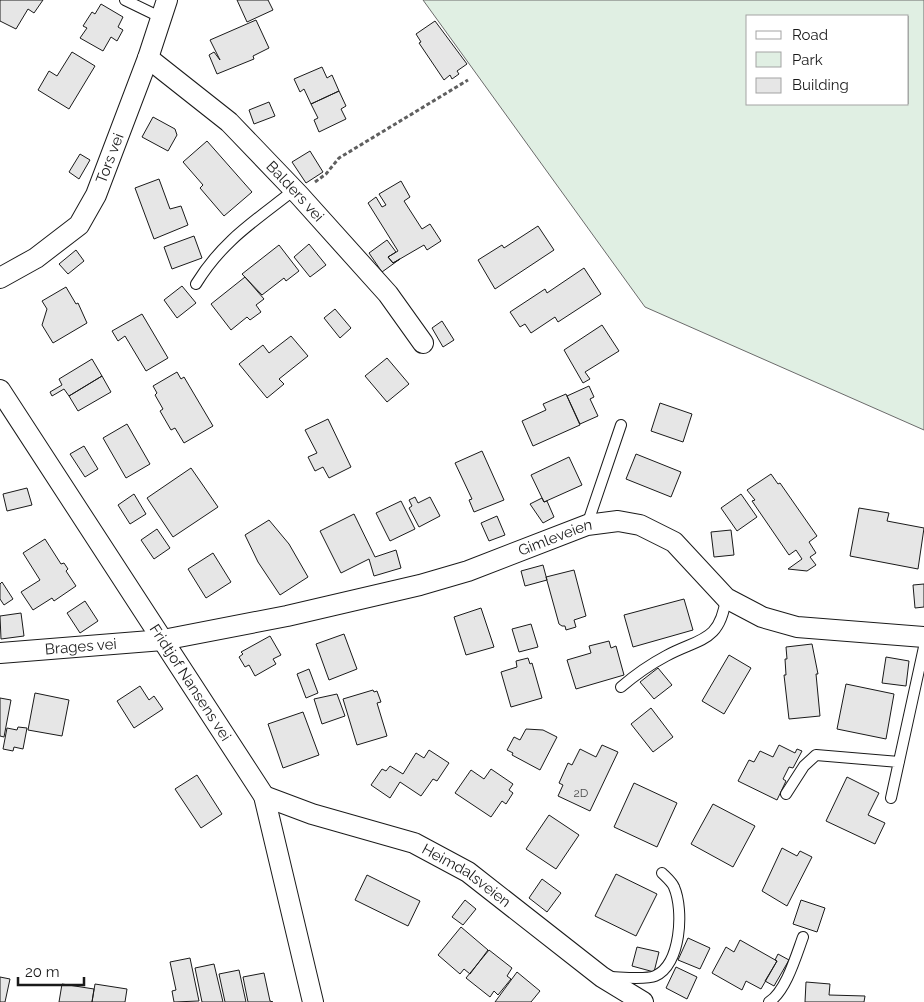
<svg xmlns="http://www.w3.org/2000/svg" width="924" height="1002" viewBox="0 0 924 1002" font-family="Raleway,sans-serif">
<rect width="100%" height="100%" fill="#fff"/>
<!-- green -->
<path fill="#e0efe3" stroke="#6a6a6a" fill-rule="evenodd" d="M423 0H924V430L645 307ZM748 16H908V104H748Z"/>
<!-- building -->
<path fill="#e6e6e6" stroke="#1a1a1a" d="M0 0H43L34 13 28 9 16 29 0 21Z
M237 0H268L273 10 247 22Z
M101 4 123 17 118 27 123 30 117 41 111 37 103 51 80 38 87 28 83 26 92 12 95 14Z
M256 20 269 48 253 56 254 59 217 74 209 55 214 52 220 60 210 40Z
M435 21 467 64 457 71 459 74 452 79 450 75 444 80 419 43 421 42 416 34Z
M72 52 95 66 69 109 38 90 49 71 57 76Z
M322 67 327 78 332 75 339 91 311 104 304 89 300 92 294 79Z
M339 91 346 106 341 109 346 119 319 132 314 120 318 118 311 104Z
M269 102 275 116 254 124 249 110Z
M153 117 175 129 177 135 168 151 142 137Z
M207 141 252 192 224 216 200 188 203 185 183 162Z
M310 151 323 172 306 183 292 162Z
M80 154 90 160 79 179 69 172Z
M159 179 170 209 181 206 188 225 154 239 135 188Z
M401 181 410 197 404 201 422 229 430 224 441 241 427 250 424 245 393 263 388 257 398 251 368 203 376 197 382 207 386 205 379 194Z
M538 226 554 250 495 289 478 260 502 245 504 248Z
M194 236 202 258 172 269 164 247Z
M387 240 396 252 388 257 393 263 400 259 382 272 369 253Z
M309 244 326 265 310 277 294 257Z
M279 245 299 271 286 281 284 278 262 295 242 274Z
M76 250 84 261 68 274 59 264Z
M584 268 601 294 558 322 555 317 531 333 525 324 520 327 510 312 545 289 547 293Z
M245 277 264 299 256 305 261 312 250 320 247 317 231 330 211 304Z
M182 286 196 303 177 318 164 300Z
M66 287 76 304 78 303 87 323 53 343 42 325 47 309 42 301Z
M335 309 351 328 340 338 324 318Z
M142 314 168 358 146 371 125 336 118 341 112 331Z
M442 321 454 340 443 347 432 328Z
M602 325 619 351 585 372 590 379 583 383 564 350Z
M291 336 308 356 279 379 284 384 267 398 239 364 263 345 269 353Z
M387 358 409 384 387 402 365 376Z
M92 359 102 376 69 396 64 389 52 396 50 392 62 385 59 379Z
M177 372 181 379 184 377 213 426 184 443 175 428 171 430 160 411 163 409 155 395 157 393 153 386Z
M102 376 111 392 78 411 69 396Z
M589 386 594 397 590 399 598 416 580 424 567 396Z
M566 394 580 425 533 446 522 421 546 410 543 404Z
M660 403 692 414 683 442 651 431Z
M328 419 351 467 329 478 323 467 315 471 308 457 317 453 305 430Z
M127 424 150 464 126 478 103 438Z
M84 446 98 469 85 477 70 454Z
M482 451 504 500 474 512 469 500 472 499 455 463Z
M636 454 681 472 671 497 626 479Z
M569 457 582 485 544 502 531 475Z
M191 468 218 507 173 537 147 498Z
M771 474 778 484 780 483 817 536 809 542 816 553 810 557 816 565 807 571 788 569 802 559 796 550 789 555 752 501 755 500 747 490Z
M27 488 32 505 7 511 3 494Z
M134 494 146 514 130 524 118 505Z
M741 494 757 517 737 531 721 508Z
M415 497 418 503 430 497 440 516 419 527 409 508 412 506 409 500Z
M542 498 544 502 547 501 554 517 543 523 530 504Z
M401 501 415 529 390 541 376 513Z
M859 508 889 513 887 521 924 528 918 569 850 556Z
M354 514 375 557 396 550 401 568 374 576 369 559 341 573 320 531Z
M497 516 505 535 489 541 481 523Z
M269 520 289 544 308 577 280 595 258 562 245 535Z
M157 529 170 548 154 559 141 540Z
M731 530 734 555 714 557 711 532Z
M45 539 61 564 64 563 68 569 66 571 76 586 54 601 52 598 33 610 21 592 40 580 23 553Z
M213 553 231 582 206 598 188 569Z
M543 565 547 580 525 586 521 571Z
M574 570 586 616 574 620 576 627 566 630 565 626H562L559 624 546 577Z
M2 582 13 599 4 605 0 599V584Z
M924 584V607L915 608 913 585Z
M684 599 693 630 633 647 624 615Z
M85 601 98 621 80 633 67 613Z
M481 608 494 647 466 655 454 617Z
M21 613 24 636 1 639 0 616Z
M531 624 538 647 519 652 512 629Z
M344 634 357 669 329 680 316 644Z
M270 636 281 655 273 659 276 664 255 676 249 665 245 667 239 657 243 654 241 652Z
M609 641 611 648 616 646 624 675 576 689 567 660 591 653 589 646Z
M812 644 818 674H816L820 716 789 719 784 675H786L785 659H787L786 647Z
M729 655 751 668 724 714 702 701Z
M886 657 909 661 906 686 882 683Z
M528 658 530 664 532 663 542 698 511 707 501 672 517 667 516 661Z
M658 668 672 685 654 699 640 682Z
M309 669 318 693 306 698 297 674Z
M846 684 894 694 886 739 837 729Z
M140 686 149 700 154 696 163 709 134 728 117 701Z
M373 690 374 692 377 691 381 702 377 703 387 736 357 745 343 699Z
M35 693 69 700 62 736 28 730Z
M337 694 345 716 322 724 314 699Z
M0 698 11 700 4 737 0 736Z
M651 708 673 737 653 752 631 724Z
M303 712 319 755 283 768 268 724Z
M18 727 27 728 23 749 14 747 13 751 3 749 7 728 17 730Z
M526 729 543 730 557 737 540 770 512 755 513 753 507 750 514 737 520 740Z
M602 745 618 752 590 811 558 796 563 785 559 783 568 763 572 765 580 749 596 757Z
M779 745 795 753 797 749 802 751 793 768 789 767 783 779 786 781 777 800 738 781 749 760 754 762 760 751 773 757Z
M429 750 449 763 437 781 433 779 421 796 400 782 390 798 371 785 382 769 386 771 390 766 403 774 416 753 424 758Z
M491 769 513 784 509 790 513 793 506 804 502 801 491 817 455 793 471 770 484 779Z
M197 775 222 814 201 828 175 789Z
M847 777 879 793 868 815 885 823 875 844 826 821Z
M634 783 677 803 657 847 614 827Z
M713 804 755 826 733 867 691 844Z
M549 815 579 835 556 869 526 849Z
M782 848 797 856 800 851 812 857 787 906 762 891Z
M616 874 657 894 636 936 595 916Z
M367 875 420 901 408 926 355 900Z
M542 879 561 893 547 912 529 898Z
M465 900 476 909 463 925 452 917Z
M801 900 825 908 817 932 793 924Z
M461 927 488 950 470 974 464 969 460 974 438 955Z
M688 938 710 948 700 969 678 960Z
M740 940 777 961 761 989 746 981 742 990 712 973 726 947 734 952Z
M637 947 659 952 654 972 632 966Z
M489 950 512 968 507 976 511 979 498 995 494 991 490 997 466 978Z
M778 954 789 960 774 986 765 981 777 961 775 960Z
M190 958 199 1001 174 1002 172 991 176 990 170 962Z
M214 964 223 1002H202L195 968Z
M676 967 697 977 687 999 666 988Z
M239 970 246 1002H225L219 974Z
M517 972 540 991 531 1002H495Z
M264 973 270 1001 273 1002H248L243 977Z
M0 977 10 979 5 1002H0Z
M806 982 830 984 829 995 865 996 864 1002H805Z
M62 984 94 989 92 1002H59Z
M95 984 127 989 125 1002H92Z"/>
<g fill="none" stroke-linecap="round" stroke-linejoin="round">
<defs>
<path id="lane" d="M125 0 160 17
M196 284C223 240 255 221 294 190
M587 525 621 425
M621 687C635 675 649 665 666 656 699 638 720 643 726 598
M786 794 804 766 816 755 899 762
M891 798 924 647
M608 977C619 977 646 980 655 976 681 965 684 910 674 887 672 882 666 877 662 873
M769 1002C786 991 796 956 803 937"/>
<g id="street">
<path id="s1" d="M148 58 229 122 299 195 388 294 423 343"/>
<path id="s2" d="M0 278 36 258 79 225 96 195 148 58 167 0"/>
<path id="s3" d="M0 390 264 796 313 1002"/>
<path id="s4" d="M0 653 163 640 287 616 420 585 468 571 587 525 618 521 640 525 674 542 726 598 762 617 797 627 924 637"/>
<path id="s5" d="M264 796 312 814 414 843 468 872 602 977 643 1002"/>
</g>
</defs>
<!-- lane casing -->
<use href="#lane" stroke="#1a1a1a" stroke-width="12"/>
<!-- street casing -->
<use href="#street" stroke="#1a1a1a" stroke-width="22"/>
<!-- path -->
<path stroke="#5f5f5f" stroke-width="3" stroke-dasharray="4 2.5" stroke-linecap="butt" d="M315 182 326 174 339 158 468 80"/>
<!-- lane -->
<use href="#lane" stroke="#fff" stroke-width="10"/>
<!-- street -->
<use href="#street" stroke="#fff" stroke-width="20"/>
</g>
<g text-anchor="middle" dominant-baseline="central" stroke-width="4" stroke-linejoin="round" paint-order="stroke">
<!-- number labels -->
<g font-size="12" fill="#4d4d4d">
<text x="581" y="793">2D</text>
</g>
<!-- street labels -->
<g font-size="15" fill="#1a1a1a" stroke="#fff">
<text stroke="none"><textPath href="#s2" startOffset="169">Tors vei</textPath></text>
<text stroke="none"><textPath href="#s1" startOffset="199">Balders vei</textPath></text>
<text stroke="none"><textPath href="#s4" startOffset="570">Gimleveien</textPath></text>
<text stroke="none"><textPath href="#s4" startOffset="81">Brages vei</textPath></text>
<text stroke="none"><textPath href="#s3" startOffset="349">Fridtjof Nansens vei</textPath></text>
<text stroke="none"><textPath href="#s5" startOffset="219">Heimdalsveien</textPath></text>
</g>
</g>
<!-- legend -->
<rect x="746" y="15" width="162" height="90" fill="#ffffff" stroke="#a3a3a3"/>
<rect x="756" y="31" width="25" height="8" fill="#ffffff" stroke="#a3a3a3"/>
<text x="792" y="40" font-size="15" fill="#1a1a1a">Road</text>
<rect x="756" y="52" width="25" height="15" fill="#e0efe3" stroke="#a3a3a3"/>
<text x="792" y="65" font-size="15" fill="#1a1a1a">Park</text>
<rect x="756" y="78" width="25" height="15" fill="#e6e6e6" stroke="#a3a3a3"/>
<text x="792" y="90" font-size="15" fill="#1a1a1a">Building</text>
<!-- scale -->
<path d="M18 977v8h66v-8" fill="none" stroke="#1a1a1a" stroke-width="2.5"/>
<text x="25" y="977" font-size="15" fill="#1a1a1a" stroke="#ffffff" stroke-width="4" paint-order="stroke">20 m</text>
</svg>
